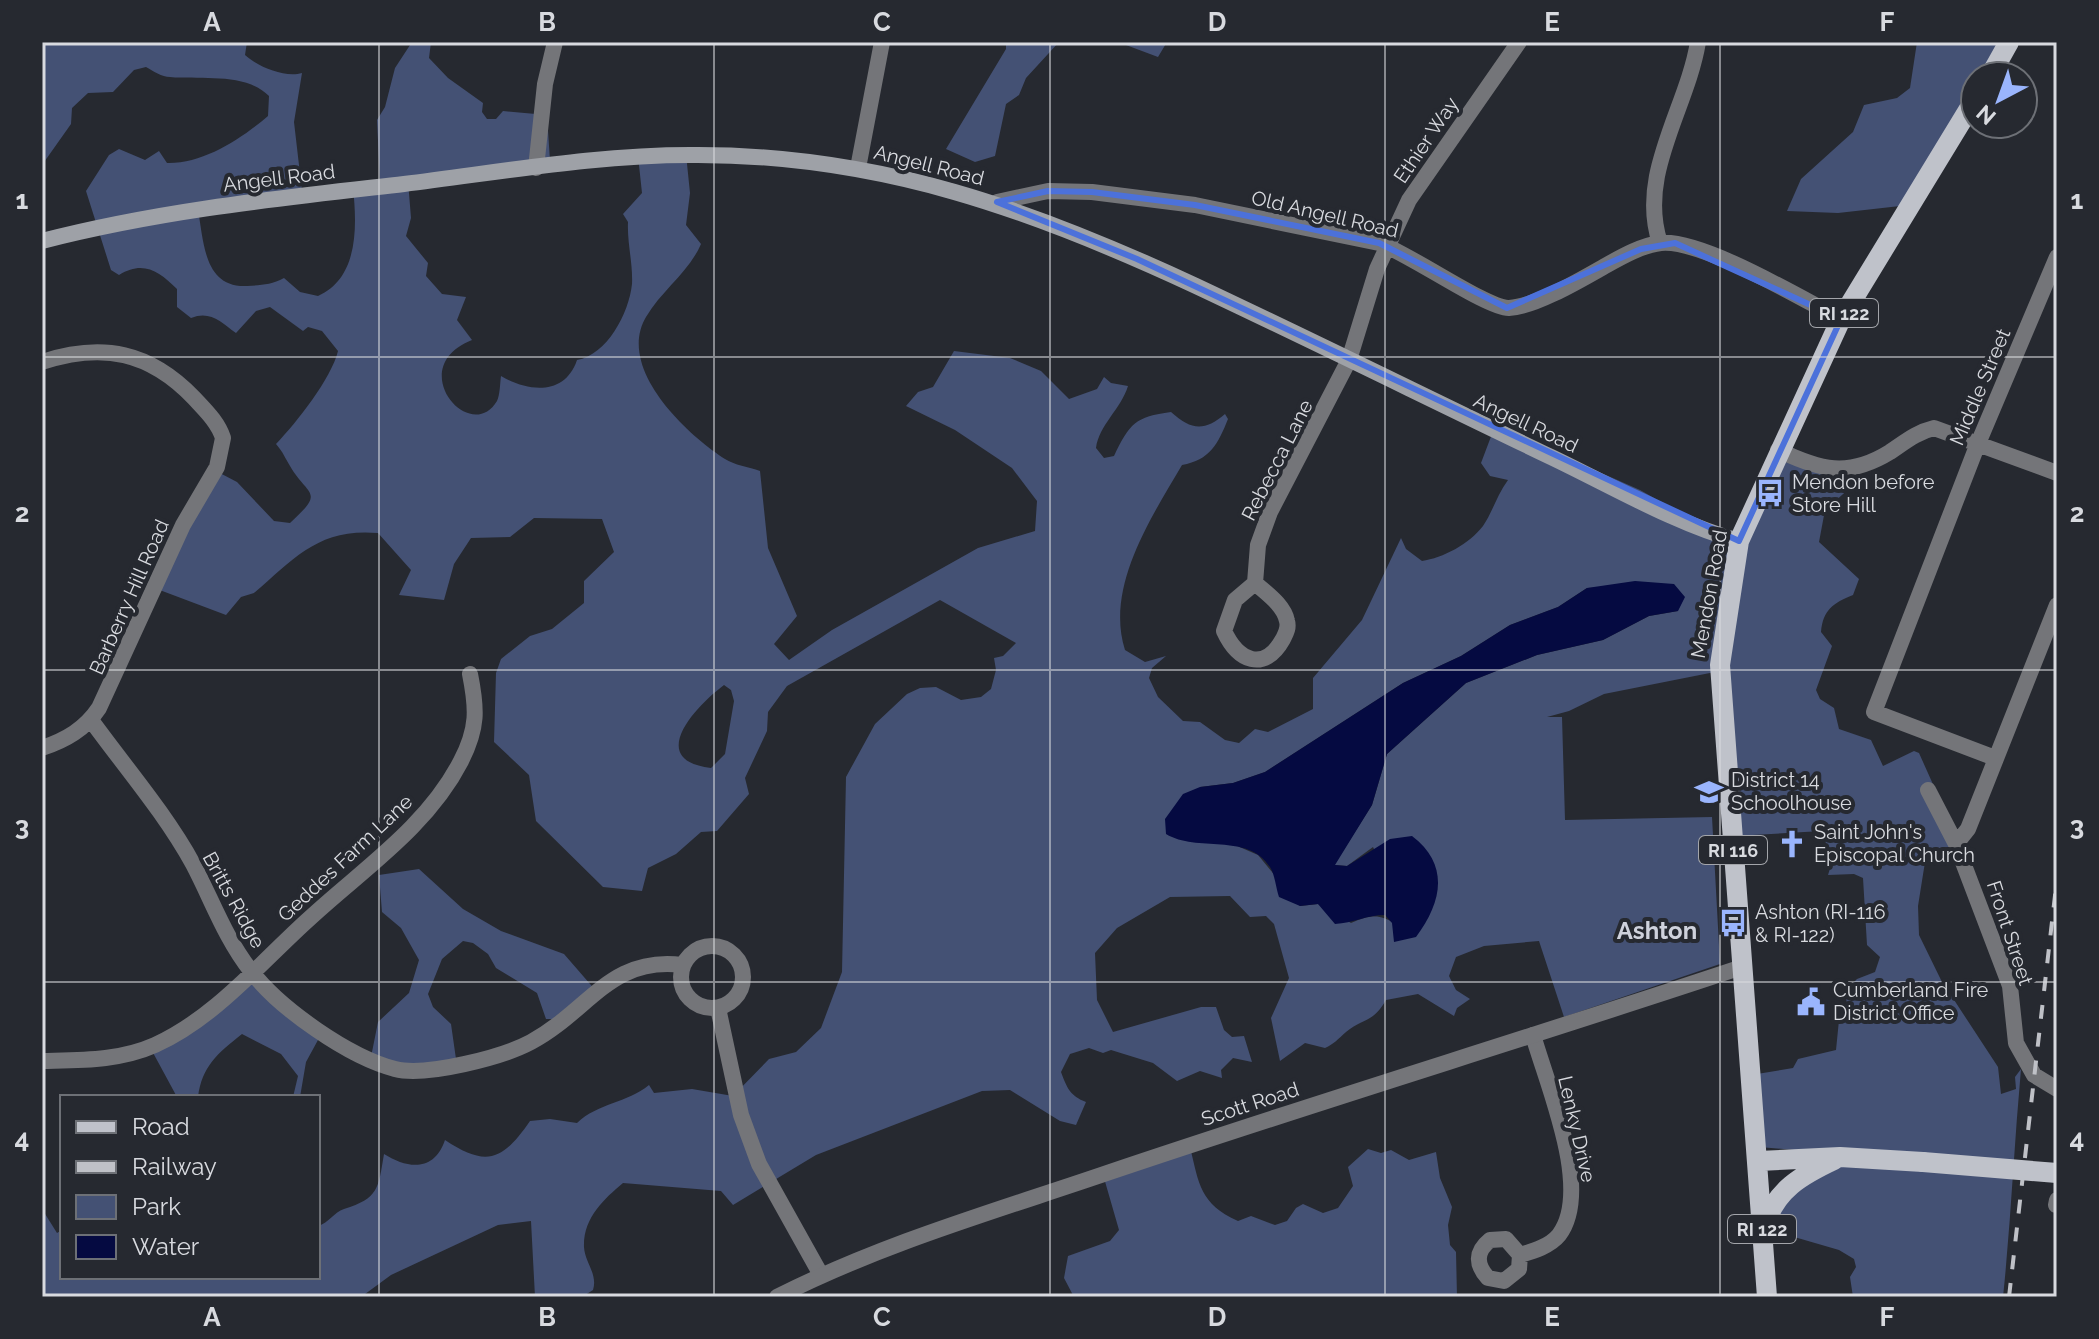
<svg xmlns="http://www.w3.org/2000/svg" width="2099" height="1339" viewBox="0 0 2099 1339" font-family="Raleway,sans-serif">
<rect width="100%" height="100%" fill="#262930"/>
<!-- green -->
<path fill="#445174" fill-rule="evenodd" d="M42 42H247L245 55C258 67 285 78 302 73L294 122 302 191 198 210C204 243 204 288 247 286 261 285 271 285 284 278L300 292 318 296C359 278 357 225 353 188L380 182 377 120 385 107 395 68 412 42H431L429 58 448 78 483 103 482 112 487 119H496L503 111 547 115 550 161 408 181 411 218 406 236 428 263 426 276 442 294 466 297 457 320 472 340C403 367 470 446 497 401 500 395 500 383 501 376 528 392 565 396 577 360 607 355 629 313 632 284 633 263 627 243 628 222L623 214 642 193 638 156 686 154 690 193 686 225 701 244C689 272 662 290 646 317 616 368 686 434 725 459 734 465 749 467 760 471L768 548 797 616 774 644 789 660 832 630 978 548 1035 531 1037 501 1012 468 955 430 906 406 918 392 933 387 954 351 1010 358 1041 371 1069 399 1097 389 1104 377 1111 383 1128 386C1121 409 1099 425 1096 448L1104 458 1114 456C1130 423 1135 417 1171 412 1191 430 1204 432 1225 414L1228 419C1218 444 1210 460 1182 465 1151 518 1105 587 1125 650L1145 662 1166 656 1152 668 1149 678 1158 697 1183 721 1200 722 1225 740 1239 743 1255 729 1268 732 1313 709V678L1362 620 1401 538 1406 549 1422 561C1443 558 1469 544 1483 526 1492 513 1497 495 1508 480L1490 476 1481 463 1495 426 1640 490 1735 544 1785 442C1805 458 1825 462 1850 464L1851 487 1825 510 1819 542 1859 579 1853 595C1833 603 1823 610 1821 632L1832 646 1816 690 1820 699 1834 708 1839 729 1871 740 1883 766 1914 751 1919 753 1961 847 1925 862 1918 906 1919 935 1941 980 1998 1067 2001 1094 2016 1089 2015 1077 2021 1069C2014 1145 2011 1221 2003 1297H1853L1850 1277 1856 1267 1854 1259 1839 1250 1770 1230 1806 1151 1759 1147 1757 1074 1793 1068 1798 1059 1836 1050 1839 1020 1847 1014 1846 990 1857 979 1875 972 1880 957 1867 945 1863 878 1854 874 1828 875 1832 862 1822 831 1735 836 1725 670 1604 694 1569 711 1547 717H1562L1565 820 1712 817 1720 964 1564 1017 1539 941 1484 946 1456 957 1449 976 1456 990 1470 999 1457 1008 1454 1016 1418 994 1386 1000C1373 1023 1363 1018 1346 1032 1338 1039 1334 1044 1325 1048L1305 1043 1280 1061 1271 1018 1289 978 1274 924 1266 916 1250 917 1230 896 1170 897 1117 928 1095 953 1097 1000 1113 1032 1201 1007H1216L1224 1030 1232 1037 1244 1036 1252 1062 1233 1058 1221 1070 1222 1078 1200 1071 1177 1081 1153 1063 1111 1050 1103 1053 1089 1048 1070 1054 1061 1072C1067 1088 1070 1096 1086 1102L1076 1125 1060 1121 1010 1090 982 1091 816 1155 733 1205 721 1191 623 1183C604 1199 583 1218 584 1247 585 1263 598 1274 593 1290L582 1297H535L531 1221 498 1225 391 1275 361 1297H42V1209L57 1233 62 1230V1277H318V1226C329 1223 334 1212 344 1209 379 1198 378 1189 384 1154 408 1169 434 1172 445 1140 487 1168 503 1160 530 1121L550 1119 577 1123C598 1103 627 1103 649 1085L654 1093 692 1089 733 1096 769 1059 796 1052 821 1028 842 972 846 777 875 724 907 694 920 688 936 687 961 700 981 697 991 689 996 670 994 658 1003 656 1016 643 940 600 787 686 768 712 767 731 745 778 749 794 717 831 701 832 676 854 648 868 642 891 603 887 536 821 529 775 494 742 496 673 501 659 530 636 552 629 584 603V581L614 552 602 519 534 518 510 537 471 538 454 564 444 600 399 595 411 570 378 533C319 528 296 557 254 593L241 597 226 615 157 589 216 471 237 482 274 521 290 523C326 490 308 497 290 466 285 458 283 452 276 444 297 422 331 379 338 351L322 331 308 327 303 331 270 307 256 311 236 333C221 322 210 310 191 318L177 307V289C159 271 143 260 119 275L111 270 86 191 109 155 119 149 145 160 159 151 167 163C203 164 241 139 268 116L269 96C245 72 202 80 170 77 162 77 153 71 146 67L134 70 113 92 88 93 72 108 71 124 42 165ZM1674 584 1678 611 1649 616 1603 640 1537 655 1466 683 1387 754 1372 805 1334 865 1347 866 1373 847 1416 937C1388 921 1383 908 1351 923L1318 904 1300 906 1258 855 1235 845 1200 787 1233 783 1265 772 1403 683 1461 656 1510 625 1558 607 1587 588ZM724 685 731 690 734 701 725 754 711 768C645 760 696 706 724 685Z
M1006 42H1059L1026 78 1019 95 1006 104 995 156 975 162 946 149 1006 49Z
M1118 42H1167L1158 57Z
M1917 42H2008L1990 76H1975V100L1909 205 1838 213 1787 211 1801 179 1853 132 1864 105 1897 98 1910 88Z
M419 869 463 909 501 931 564 954 597 992 566 1019H546L537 993 496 968 488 954 473 943 463 941 442 959 428 994 433 1007 451 1024 456 1059 424 1067 371 1057 378 1022 409 993 419 960 401 928 382 912 379 875Z
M252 971 324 1029 306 1062 300 1097H293L298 1076 281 1054 242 1034C218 1053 202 1066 198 1097H177L151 1049Z
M1190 1147C1199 1184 1200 1204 1238 1221L1251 1216 1275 1225 1287 1221 1296 1208 1303 1204 1323 1213 1338 1208 1353 1186 1348 1167 1368 1149 1381 1153 1391 1150 1409 1160 1436 1152 1440 1178 1452 1207 1448 1225 1450 1245 1456 1252 1457 1297H1074L1064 1278 1068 1256 1110 1241 1119 1230 1104 1178Z"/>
<!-- water -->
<path fill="#050a41" d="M1635 581 1674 584 1685 597 1678 611 1649 616 1603 640 1537 655 1466 683 1387 754 1372 805 1335 865 1347 866 1390 839 1412 836C1450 865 1442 902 1416 937L1394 942 1392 923 1385 915C1367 915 1353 923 1335 924L1318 904 1300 906 1279 897C1276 888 1275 875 1270 867 1247 832 1197 853 1166 834L1165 819 1183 794 1200 787 1233 783 1265 772 1403 683 1461 656 1510 625 1558 607 1587 588Z"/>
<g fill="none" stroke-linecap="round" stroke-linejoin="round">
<!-- minor -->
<path stroke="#747579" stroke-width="16" d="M536 168 545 84 555 42
M858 168 882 42
M997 202 1048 191 1092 192 1195 205 1379 243C1410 254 1488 309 1509 308 1535 307 1582 279 1605 266 1621 257 1642 245 1661 243 1702 239 1802 299 1841 319
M1660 243C1637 174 1687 109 1698 42
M42 362C103 342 150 352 194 398 205 410 218 422 223 438L217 467 183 525 99 708C85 729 66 740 42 748
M1778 450C1820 470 1848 478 1890 452 1905 442 1917 432 1934 428L2057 473
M1255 583 1258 545 1270 512 1349 360 1377 269 1409 200 1519 42
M1255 583C1266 593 1284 605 1287 621 1289 628 1286 633 1283 639 1264 673 1238 661 1224 631L1235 600Z
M2057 605 1968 829 1956 844 2010 986 2016 1043 2034 1075 2057 1089
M91 720C125 767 165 813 193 864 212 900 225 938 251 971 280 1009 349 1057 395 1069 426 1077 503 1057 531 1042 589 1011 610 956 682 965
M1995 758 1874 712 1977 446 2057 257
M1928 790 1956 844
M681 977a31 31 0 1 1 62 0a31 31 0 1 1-62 0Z
M718 1008 741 1115 759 1164 821 1275
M42 1061C81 1060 119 1061 155 1045 215 1018 262 961 310 918 363 869 427 827 461 761 478 728 477 709 470 674
M2056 1205 2057 1200
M1520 1255 1519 1269 1504 1281 1488 1278C1476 1265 1475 1252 1490 1240L1506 1239 1520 1255C1534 1251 1550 1246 1559 1235 1593 1190 1547 1085 1533 1035"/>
<!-- tertiary -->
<path stroke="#747579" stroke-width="16" d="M777 1297C883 1243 999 1210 1110 1172 1320 1101 1532 1037 1742 967"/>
<!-- secondary -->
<path stroke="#9ea1a7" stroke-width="16" d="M42 241C162 210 282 198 404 184 502 172 600 154 698 155 881 155 1033 210 1196 286 1315 342 1432 400 1551 457 1610 485 1676 524 1739 541"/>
<!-- primary -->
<path stroke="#bfc2ca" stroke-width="20" d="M1990 76 2009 42
M1759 1161 1840 1157 1923 1162
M1765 1226C1775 1190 1802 1175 1834 1160
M1767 1297 1720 665 1739 541 1841 319 1975 99"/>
<!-- rail -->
<path stroke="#bfc1c7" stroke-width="4" stroke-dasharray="14 14" stroke-linecap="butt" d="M2009 1297 2057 878"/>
<!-- primary-bridge -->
<path stroke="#bfc2ca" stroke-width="20" d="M1923 1162 2057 1173"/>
</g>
<!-- marked area -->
<path fill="none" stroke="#4c71da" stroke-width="6" stroke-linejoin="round" d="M1048 191 1092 192 1195 205 1379 243 1507 308 1641 249 1675 243 1841 319 1739 541 1137 259 997 202Z"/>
<!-- grid -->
<path fill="none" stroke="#d8dadf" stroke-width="2" stroke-opacity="0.55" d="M379 42V1297M714 42V1297M1050 42V1297M1385 42V1297M1720 42V1297M42 357H2057M42 670H2057M42 982H2057"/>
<!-- icons -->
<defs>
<symbol id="bus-bare" viewBox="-9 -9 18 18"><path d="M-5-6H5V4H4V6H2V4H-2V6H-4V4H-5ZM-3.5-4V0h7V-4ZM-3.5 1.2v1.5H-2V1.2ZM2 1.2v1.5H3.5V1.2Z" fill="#9ab5fd" stroke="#262930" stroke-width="2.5" paint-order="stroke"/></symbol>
<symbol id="school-bare" viewBox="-9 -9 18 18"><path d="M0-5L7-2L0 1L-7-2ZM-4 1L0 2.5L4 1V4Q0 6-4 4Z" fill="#9ab5fd" stroke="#262930" stroke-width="2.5" paint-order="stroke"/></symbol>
<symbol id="church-bare" viewBox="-9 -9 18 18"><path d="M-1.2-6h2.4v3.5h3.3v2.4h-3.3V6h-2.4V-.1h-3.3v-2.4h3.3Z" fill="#9ab5fd" stroke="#262930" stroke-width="2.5" paint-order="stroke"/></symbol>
<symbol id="civic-bare" viewBox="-9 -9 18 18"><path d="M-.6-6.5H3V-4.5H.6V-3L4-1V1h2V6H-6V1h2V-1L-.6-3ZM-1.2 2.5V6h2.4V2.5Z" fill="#9ab5fd" stroke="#262930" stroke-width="2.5" paint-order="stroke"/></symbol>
</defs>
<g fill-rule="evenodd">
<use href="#bus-bare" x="1750" y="473" width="40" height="40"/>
<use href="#school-bare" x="1689" y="772" width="40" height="40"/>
<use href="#church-bare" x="1772" y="824" width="40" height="40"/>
<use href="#bus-bare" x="1713" y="903" width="40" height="40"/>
<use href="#civic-bare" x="1791" y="982" width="40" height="40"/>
</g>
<g text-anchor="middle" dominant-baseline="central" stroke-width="8" stroke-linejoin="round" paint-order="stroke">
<!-- shield labels -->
<g fill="#262930" stroke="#a3a5aa" stroke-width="2">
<rect x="1810" y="299" width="68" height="28" rx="6"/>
<rect x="1699" y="836" width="68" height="28" rx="6"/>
<rect x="1728" y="1215" width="68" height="28" rx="6"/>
</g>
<g font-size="18" font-weight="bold" fill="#d8dadf">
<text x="1844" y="313">RI 122</text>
<text x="1733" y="850">RI 116</text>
<text x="1762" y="1229">RI 122</text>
</g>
<!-- street labels -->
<g font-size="20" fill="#d8dadf" stroke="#262930">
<text transform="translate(1426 140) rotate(-56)">Ethier Way</text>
<text transform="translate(929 165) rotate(14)">Angell Road</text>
<text transform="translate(279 178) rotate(-7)">Angell Road</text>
<text transform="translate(1325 214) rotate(13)">Old Angell Road</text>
<text transform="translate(1980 387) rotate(-67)">Middle Street</text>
<text transform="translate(1526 423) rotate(25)">Angell Road</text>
<text transform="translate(1277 460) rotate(-63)">Rebecca Lane</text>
<text transform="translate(1709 594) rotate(-80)">Mendon Road</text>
<text transform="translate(129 597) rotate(-66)">Barberry Hill Road</text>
<text transform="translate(345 858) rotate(-43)">Geddes Farm Lane</text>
<text transform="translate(234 900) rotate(61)">Britts Ridge</text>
<text transform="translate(2010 933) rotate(72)">Front Street</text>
<text transform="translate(1250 1104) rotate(-18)">Scott Road</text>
<text transform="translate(1577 1129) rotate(77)">Lenky Drive</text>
</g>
<!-- poi labels -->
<g font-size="20" fill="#d8dadf" stroke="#262930" text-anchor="start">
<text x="1792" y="482">Mendon before<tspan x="1792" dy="23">Store Hill</tspan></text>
<text x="1731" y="780">District 14<tspan x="1731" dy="23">Schoolhouse</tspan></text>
<text x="1814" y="832">Saint John's<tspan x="1814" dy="23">Episcopal Church</tspan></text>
<text x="1755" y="912">Ashton (RI-116<tspan x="1755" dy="23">&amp; RI-122)</tspan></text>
<text x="1833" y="990">Cumberland Fire<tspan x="1833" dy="23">District Office</tspan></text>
</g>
<!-- quarter labels -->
<g font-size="24" font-weight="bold" fill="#cfd2dc" stroke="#262930">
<text x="1657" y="930">Ashton</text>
</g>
</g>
<!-- border -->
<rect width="2099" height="1339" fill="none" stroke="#262930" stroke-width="88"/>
<!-- legend -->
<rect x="60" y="1095" width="260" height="184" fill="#262930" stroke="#6d7076" stroke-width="2"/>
<rect x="76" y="1121" width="40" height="12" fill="#bfc2ca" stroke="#6d7076" stroke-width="2"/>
<text x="132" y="1135" font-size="24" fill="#d8dadf">Road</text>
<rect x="76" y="1161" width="40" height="12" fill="#bfc1c7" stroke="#6d7076" stroke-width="2"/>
<text x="132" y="1175" font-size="24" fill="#d8dadf">Railway</text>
<rect x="76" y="1195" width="40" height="24" fill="#445174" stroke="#6d7076" stroke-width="2"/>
<text x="132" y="1215" font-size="24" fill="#d8dadf">Park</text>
<rect x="76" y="1235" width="40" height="24" fill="#050a41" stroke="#6d7076" stroke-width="2"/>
<text x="132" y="1255" font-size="24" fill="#d8dadf">Water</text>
<!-- north arrow -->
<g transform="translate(1999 100) rotate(221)"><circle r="38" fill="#262930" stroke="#6d7076" stroke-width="2"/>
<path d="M0-6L14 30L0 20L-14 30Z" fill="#9ab5fd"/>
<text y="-12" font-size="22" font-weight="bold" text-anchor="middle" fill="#d8dadf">N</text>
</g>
<rect x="44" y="44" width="2011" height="1251" fill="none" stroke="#d8dadf" stroke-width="3"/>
<g font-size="26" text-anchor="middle" font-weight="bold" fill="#d8dadf">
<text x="212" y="31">A</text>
<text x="547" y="31">B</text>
<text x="882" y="31">C</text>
<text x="1217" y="31">D</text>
<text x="1552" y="31">E</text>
<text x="1887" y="31">F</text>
<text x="22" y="209">1</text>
<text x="2077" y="209">1</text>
<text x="22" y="522">2</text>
<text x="2077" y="522">2</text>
<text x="22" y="835">3</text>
<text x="2077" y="835">3</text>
<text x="22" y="1148">4</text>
<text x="2077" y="1148">4</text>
<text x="212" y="1326">A</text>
<text x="547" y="1326">B</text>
<text x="882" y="1326">C</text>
<text x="1217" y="1326">D</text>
<text x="1552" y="1326">E</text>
<text x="1887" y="1326">F</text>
</g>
</svg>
